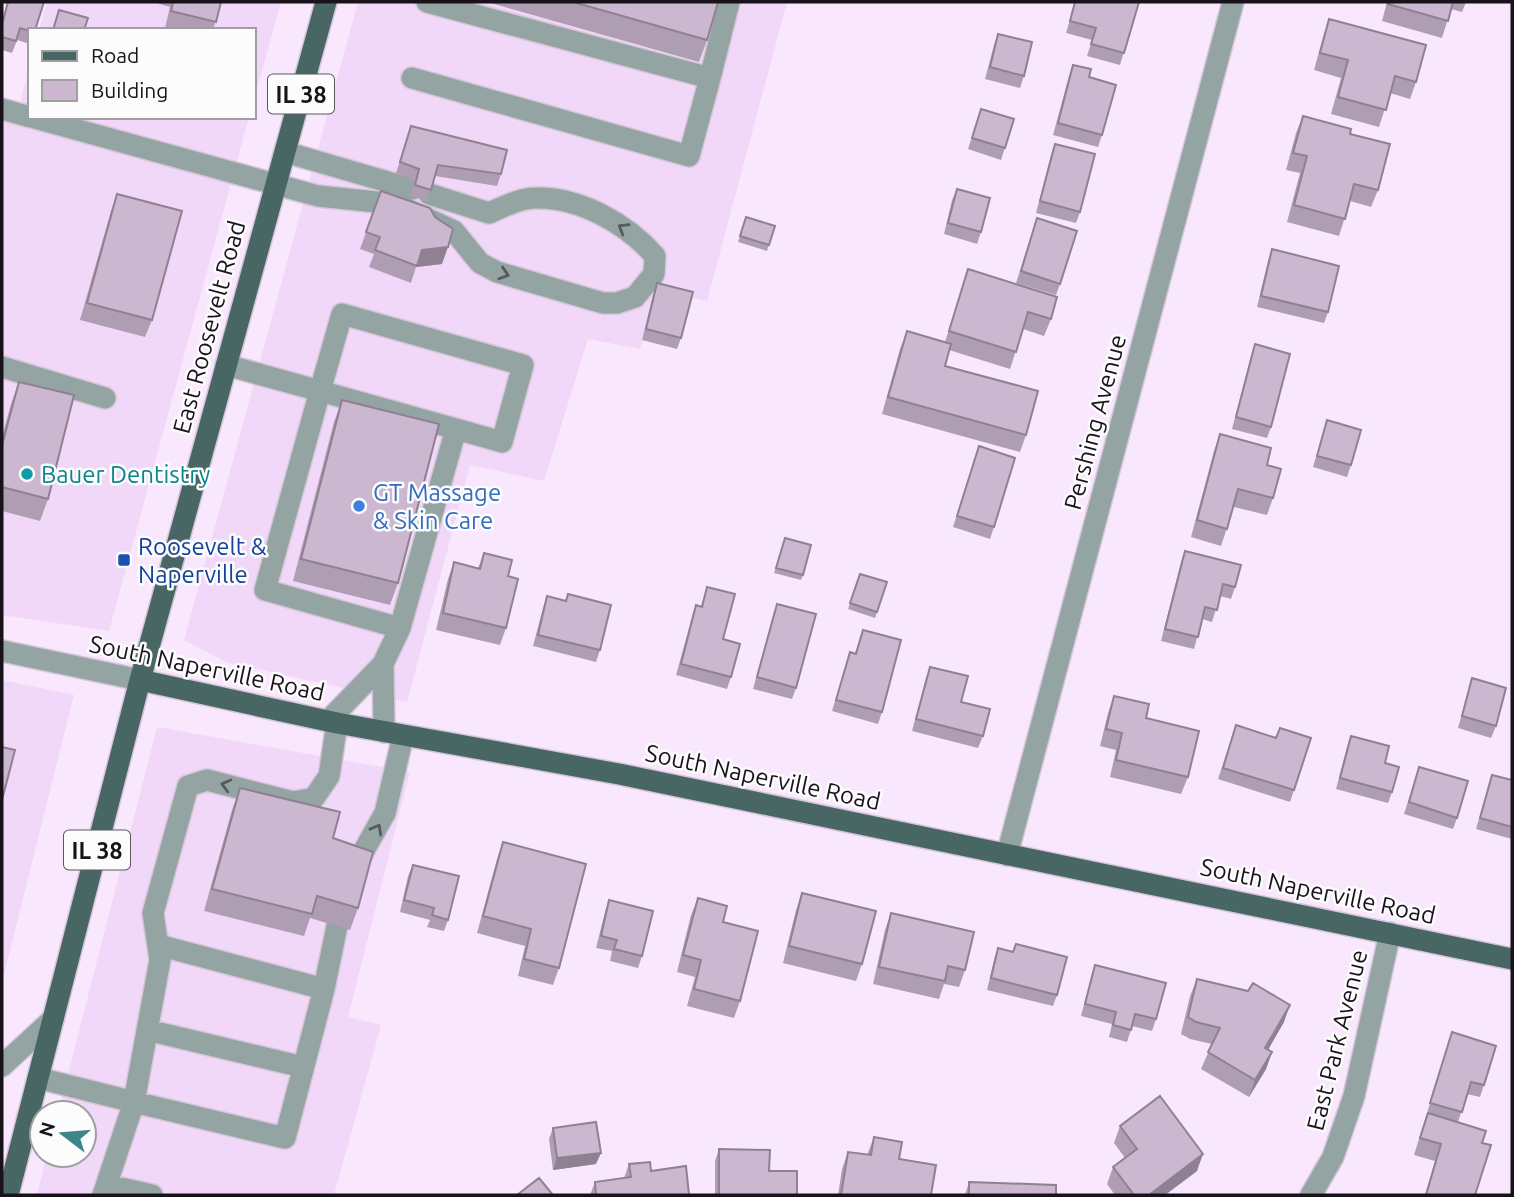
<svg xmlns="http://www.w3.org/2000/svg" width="1514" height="1197" viewBox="0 0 1514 1197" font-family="Ubuntu,sans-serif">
<rect width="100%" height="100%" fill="#f9e8fd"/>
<!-- built -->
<path fill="#f1d7f8" d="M47 2H281L254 100V30H39Z
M358 2H787L707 301 657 290 640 349 588 339 544 481 470 465 407 702 226 662 184 640Z
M30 65V117H249L109 631 2 615V99L20 103Z
M2 680 74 695 2 983Z
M157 727 410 772 348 1017 381 1025 334 1195H37L47 1155H84V1113H58Z"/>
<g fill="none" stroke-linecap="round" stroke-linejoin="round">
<defs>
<path id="minor" d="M412 78 689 156 710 78 427 2
M710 78 729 2
M2 109 30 117
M31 117 318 196 396 204 454 231 480 263 497 272 603 303H617L635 297 654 274 655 256C627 224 580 197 536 198 520 198 503 207 489 213L429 194
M285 152 412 189
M226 365 320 391 265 590 400 628 456 429 502 442 523 365 342 314 320 391 456 429
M2 367 105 398
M2 651 140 680
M383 664 384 732
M329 720 383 664 400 628
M1007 855 1233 2
M353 870 385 813 403 736
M158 945 324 989 285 1138 134 1102 160 960 153 913 188 786 207 780 293 802 314 798 329 776 337 723
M324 989 337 926
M147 1030 303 1067
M2 1066 53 1019
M38 1078 134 1102 103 1195
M107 1185 152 1195
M1311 1195 1333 1157 1354 1096 1390 933"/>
<path id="major" d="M140 680 337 723 619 774 1512 959
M8 1195 140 680 326 2"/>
</defs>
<!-- minor casing -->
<use href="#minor" stroke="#d5c6d9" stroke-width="24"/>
<!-- major casing -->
<use href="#major" stroke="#d5c6d9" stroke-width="24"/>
<!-- minor -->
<use href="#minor" stroke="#94a4a2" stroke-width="21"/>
<!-- major -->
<use href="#major" stroke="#486764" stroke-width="21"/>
</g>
<!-- wall -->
<path fill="#af9db4" d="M8 2H44L30 30V44L17 40 12 53 2 50V22Z
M153 2H221L213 30H172L165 28 170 7Z
M487 2H718L707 40 699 62Z
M1075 2H1139L1120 65 1087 56 1092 40 1066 33Z
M1387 2H1466L1462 12 1451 9 1442 38 1382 21Z
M1329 19 1416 82 1410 99 1390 93 1379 127 1331 114 1341 78 1314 70 1323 37Z
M998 34 1024 76 1020 88 985 79 994 45Z
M1073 65 1089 77 1102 135 1098 147 1053 135 1069 76Z
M981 109 1014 119 1001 160 968 149Z
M1303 116 1350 134 1378 190 1371 207 1350 201 1339 236 1287 222 1300 173 1286 170 1296 133Z
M411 126 501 174 497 186 435 176 427 201 410 196 415 181 396 173Z
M1055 144 1080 212 1076 223 1036 213 1051 155Z
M957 189 981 232 977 244 944 234 952 200Z
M381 191 442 264 416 267 411 283 369 267 374 254 360 249Z
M117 194 152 320 145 337 80 320 111 211Z
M746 217 775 226 767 251 738 242Z
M1037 218 1060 284 1056 295 1016 283Z
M1272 249 1328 312 1324 323 1257 307 1268 261Z
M968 269 1051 319 1044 336 1023 329 1010 369 949 350 945 366 1026 435 1020 452 882 414 900 349 907 331 945 342Z
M657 283 681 338 677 349 642 340 653 295Z
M1255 344 1271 427 1267 438 1232 429 1251 356Z
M19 382 48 499 40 521 2 511V437L11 404Z
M342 400 398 583 390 605 293 581 334 422Z
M1327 420 1351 465 1347 477 1313 467Z
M1220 434 1267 465 1273 498 1267 515 1234 507 1221 546 1191 537 1214 451Z
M979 446 994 527 990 539 953 527Z
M785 538 803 575 801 580 774 573Z
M1185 551 1235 587 1231 599 1220 596 1212 622 1202 619 1194 649 1161 641 1181 562Z
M484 553 508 576 506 628 500 645 436 630 448 579 454 562 478 568Z
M860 574 887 582 875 618 848 609Z
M707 587 723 639 731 677 727 689 676 675 692 617 696 605 701 607Z
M547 596 565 601 600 650 596 662 533 646 543 608Z
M777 604 796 688 792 699 753 689 773 616Z
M863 630 882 712 878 724 832 711 850 652 855 653Z
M930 667 961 702 983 736 978 748 912 731 926 678Z
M1472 678 1496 726 1491 738 1458 728Z
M1114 696 1146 718 1188 777 1181 794 1110 777 1116 750 1100 746 1108 713Z
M1236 725 1294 790 1290 802 1218 779Z
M1351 736 1385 763 1392 792 1388 803 1336 789 1347 747Z
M1419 767 1457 818 1453 829 1404 814Z
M1492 775 1512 780V839L1476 829Z
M240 788 333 838 358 908 350 930 310 918 304 936 204 911 232 810Z
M503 842 559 968 553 985 518 976 525 946 477 933 497 859Z
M413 865 448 920 444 931 427 927 430 920 400 912 408 876Z
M802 893 862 964 856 981 783 963 796 910Z
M698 898 723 922 740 1001 734 1018 687 1006 695 977 677 972 691 915Z
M609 900 642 956 638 968 610 961 612 951 596 948 605 912Z
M891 913 965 970 959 987 944 984 939 999 873 984 885 930Z
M1016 944 1057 995 1053 1006 987 990 994 960 998 948 1013 952Z
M1095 965 1156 1019 1152 1031 1132 1026 1127 1042 1109 1037 1112 1024 1081 1016 1091 977Z
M1197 979 1284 1022 1268 1050 1272 1052 1266 1069 1249 1097 1201 1069 1212 1044 1190 1039 1181 1034 1190 996Z
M1452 1032 1484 1085 1480 1097 1467 1094 1458 1122 1482 1143 1475 1195H1425L1435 1161 1414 1155Z
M1120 1126 1197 1171 1165 1195H1115L1107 1184 1113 1167 1125 1158 1114 1143Z
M553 1128 596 1164 553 1170 549 1139Z
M874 1137 899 1159 931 1195H838L842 1169 848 1152 867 1155Z
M719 1149 769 1171 797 1195H715V1161Z
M629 1164 651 1171 689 1195H590L595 1182 624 1178Z
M969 1182 1056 1195H965Z"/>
<!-- shaded-wall -->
<path fill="#8f8092" d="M448 247 442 264 416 267 422 250Z
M1290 1005 1284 1022 1259 1065 1265 1048Z
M1272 1052 1266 1069 1249 1097 1255 1080Z
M601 1153 596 1164 553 1170 557 1158Z
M1203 1154 1197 1171 1165 1195H1149Z"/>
<!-- building -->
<path fill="#ccb7d1" stroke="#8f8092" stroke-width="2" d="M8 2H44L35 30H30V31L20 28 16 41 2 37V24Z
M173 2H221L216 22 171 11Z
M573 2H718L707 40Z
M1075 2H1139L1124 53 1091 44 1096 28 1070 21Z
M1389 2H1453L1448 21 1388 4Z
M59 10 88 18 84 30H53Z
M1329 19 1426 45 1416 82 1395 76 1386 110 1338 97 1348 60 1320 53Z
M998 34 1032 42 1024 76 990 67Z
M1073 65 1091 69 1089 77 1116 85 1102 135 1058 123Z
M981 109 1014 119 1005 148 972 138Z
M1303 116 1351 129 1350 134 1390 144 1378 190 1354 184 1345 219 1294 205 1307 156 1293 153Z
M411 126 507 150 501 174 438 165 431 190 415 185 419 169 400 162Z
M1055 144 1095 154 1080 212 1040 201Z
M957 189 990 198 981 232 948 223Z
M381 191 430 208 435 217 453 229 448 247 422 250 417 266 375 250 380 237 366 232Z
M117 194 182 211 152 320 87 303Z
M746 217 775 226 769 245 740 236Z
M1037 218 1077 231 1060 284 1021 271Z
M1272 249 1339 266 1328 312 1261 296Z
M968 269 1057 297 1051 319 1028 312 1016 352 949 331Z
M657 283 693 292 681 338 646 329Z
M907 331 951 344 945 366 1038 391 1026 435 888 397Z
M1255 344 1290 354 1271 427 1236 417Z
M19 382 74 395 48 499 2 487V445Z
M342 400 439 424 398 583 301 559Z
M1327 420 1361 430 1351 465 1317 456Z
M1220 434 1271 448 1267 465 1281 469 1273 498 1238 489 1227 529 1197 520Z
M979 446 1015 458 994 527 957 516Z
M785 538 811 545 803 575 776 568Z
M1185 551 1241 565 1235 587 1223 584 1217 610 1205 607 1198 637 1165 629Z
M484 553 512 560 508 576 518 579 506 628 443 613 454 562 480 569Z
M860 574 887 582 877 612 850 603Z
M707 587 735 594 723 639 740 644 731 677 681 664 696 605 702 607Z
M568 594 611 605 600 650 538 635 547 596 566 601Z
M777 604 816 614 796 688 757 677Z
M863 630 901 640 882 712 836 700 850 652 856 654Z
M930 667 968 676 961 702 990 709 983 736 916 719Z
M1472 678 1506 688 1496 726 1462 716Z
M1114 696 1149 704 1146 718 1199 731 1188 777 1116 760 1122 733 1106 729Z
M1236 725 1276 738 1280 728 1311 738 1294 790 1223 768Z
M1351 736 1389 746 1385 763 1399 767 1392 792 1340 778Z
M2 747 15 750 2 800Z
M1419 767 1468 781 1457 818 1409 802Z
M1492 775 1512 780V827L1480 818Z
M240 788 340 812 333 838 373 852 358 908 317 896 312 914 212 889Z
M503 842 586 864 559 968 524 959 531 929 483 916Z
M413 865 459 876 448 920 432 915 434 908 404 900Z
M802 893 876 911 862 964 789 946Z
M698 898 727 906 723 922 758 931 740 1001 694 989 701 960 683 955Z
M609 900 653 911 642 956 614 949 617 940 601 936Z
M891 913 974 932 965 970 948 966 945 981 879 967Z
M1016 944 1067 957 1057 995 991 978 998 948 1013 952Z
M1095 965 1166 983 1156 1019 1135 1014 1131 1030 1113 1025 1116 1012 1085 1004Z
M1197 979 1248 991 1253 983 1290 1005 1265 1048 1272 1052 1255 1080 1208 1052 1220 1028 1196 1022 1188 1017Z
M1452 1032 1496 1046 1484 1085 1471 1082 1462 1112 1430 1103Z
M1160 1096 1203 1154 1149 1195H1134L1113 1167 1137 1149 1120 1126Z
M1428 1113 1486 1131 1482 1143 1491 1145 1475 1195H1426L1441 1144 1420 1138Z
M596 1122 601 1153 557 1158 553 1128Z
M874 1137 902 1142 899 1159 936 1165 931 1195H841L848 1152 871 1155Z
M719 1149 770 1150 769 1171H797V1195H719Z
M650 1162 651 1171 686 1166 689 1195H596L595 1182 631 1177 629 1164Z
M539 1178 553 1195H517Z
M969 1182 1056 1185V1195H969Z"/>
<!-- one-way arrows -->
<defs><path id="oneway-chevron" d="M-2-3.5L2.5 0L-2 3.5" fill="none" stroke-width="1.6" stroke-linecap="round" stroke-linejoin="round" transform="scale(1.75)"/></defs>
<g stroke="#565b5e">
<use href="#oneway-chevron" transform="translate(623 228) rotate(-149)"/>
<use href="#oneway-chevron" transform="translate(504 274) rotate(18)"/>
<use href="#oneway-chevron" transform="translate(226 785) rotate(-165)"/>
<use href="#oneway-chevron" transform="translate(377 829) rotate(-61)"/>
</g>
<!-- markers -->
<circle fill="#0f9aa8" stroke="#fcfcfc" stroke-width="2.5" cx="27" cy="474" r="7"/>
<circle fill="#3f7fe0" stroke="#fcfcfc" stroke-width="2.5" cx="359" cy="506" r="7"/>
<rect fill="#1a4fb4" stroke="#fcfcfc" stroke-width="2.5" x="117" y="553" width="14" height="14" rx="3.5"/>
<g text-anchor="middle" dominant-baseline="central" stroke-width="5" stroke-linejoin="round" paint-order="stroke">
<!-- shield labels -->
<g fill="#fcfcfc" stroke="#5d585e" stroke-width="2">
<rect x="268" y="74.5" width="66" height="39" rx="5"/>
<rect x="64" y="830.5" width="66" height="39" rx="5"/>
</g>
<g font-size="23" font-weight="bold" fill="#19121b">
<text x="301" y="94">IL 38</text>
<text x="97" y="850">IL 38</text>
</g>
<!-- street labels -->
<g font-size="24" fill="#19121b" stroke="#fcfcfc">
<text transform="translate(209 327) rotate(-75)">East Roosevelt Road</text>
<text transform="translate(1095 422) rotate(-75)">Pershing Avenue</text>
<text transform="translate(207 668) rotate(12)">South Naperville Road</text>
<text transform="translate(763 777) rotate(12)">South Naperville Road</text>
<text transform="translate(1318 891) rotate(12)">South Naperville Road</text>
<text transform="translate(1337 1040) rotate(-76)">East Park Avenue</text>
</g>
<!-- culture labels -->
<g font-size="24" fill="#0d838f" stroke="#fcfcfc" text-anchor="start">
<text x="41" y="474">Bauer Dentistry</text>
</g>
<!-- shop labels -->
<g font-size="24" fill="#366cbe" stroke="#fcfcfc" text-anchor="start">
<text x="373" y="492">GT Massage<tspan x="373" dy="28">&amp; Skin Care</tspan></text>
</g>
<!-- transit labels -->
<g font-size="24" fill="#164399" stroke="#fcfcfc" text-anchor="start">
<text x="138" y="546">Roosevelt &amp;<tspan x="138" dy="28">Naperville</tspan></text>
</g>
</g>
<!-- border -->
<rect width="1514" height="1197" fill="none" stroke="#19121b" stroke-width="7"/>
<!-- legend -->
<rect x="28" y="28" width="228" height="91" fill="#fcfcfc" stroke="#a19ea2" stroke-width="2"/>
<rect x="42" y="51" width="35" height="10" fill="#486764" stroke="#a19ea2" stroke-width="2"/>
<text x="91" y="63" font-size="21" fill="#19121b">Road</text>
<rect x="42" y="80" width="35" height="21" fill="#ccb7d1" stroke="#a19ea2" stroke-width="2"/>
<text x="91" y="98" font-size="21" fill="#19121b">Building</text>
<!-- north arrow -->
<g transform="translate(63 1134) rotate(286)"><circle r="33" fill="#fcfcfc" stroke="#a19ea2" stroke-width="2"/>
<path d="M0-5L12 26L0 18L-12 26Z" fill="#3d858a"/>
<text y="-10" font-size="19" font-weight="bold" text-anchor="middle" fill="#19121b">N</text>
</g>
</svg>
